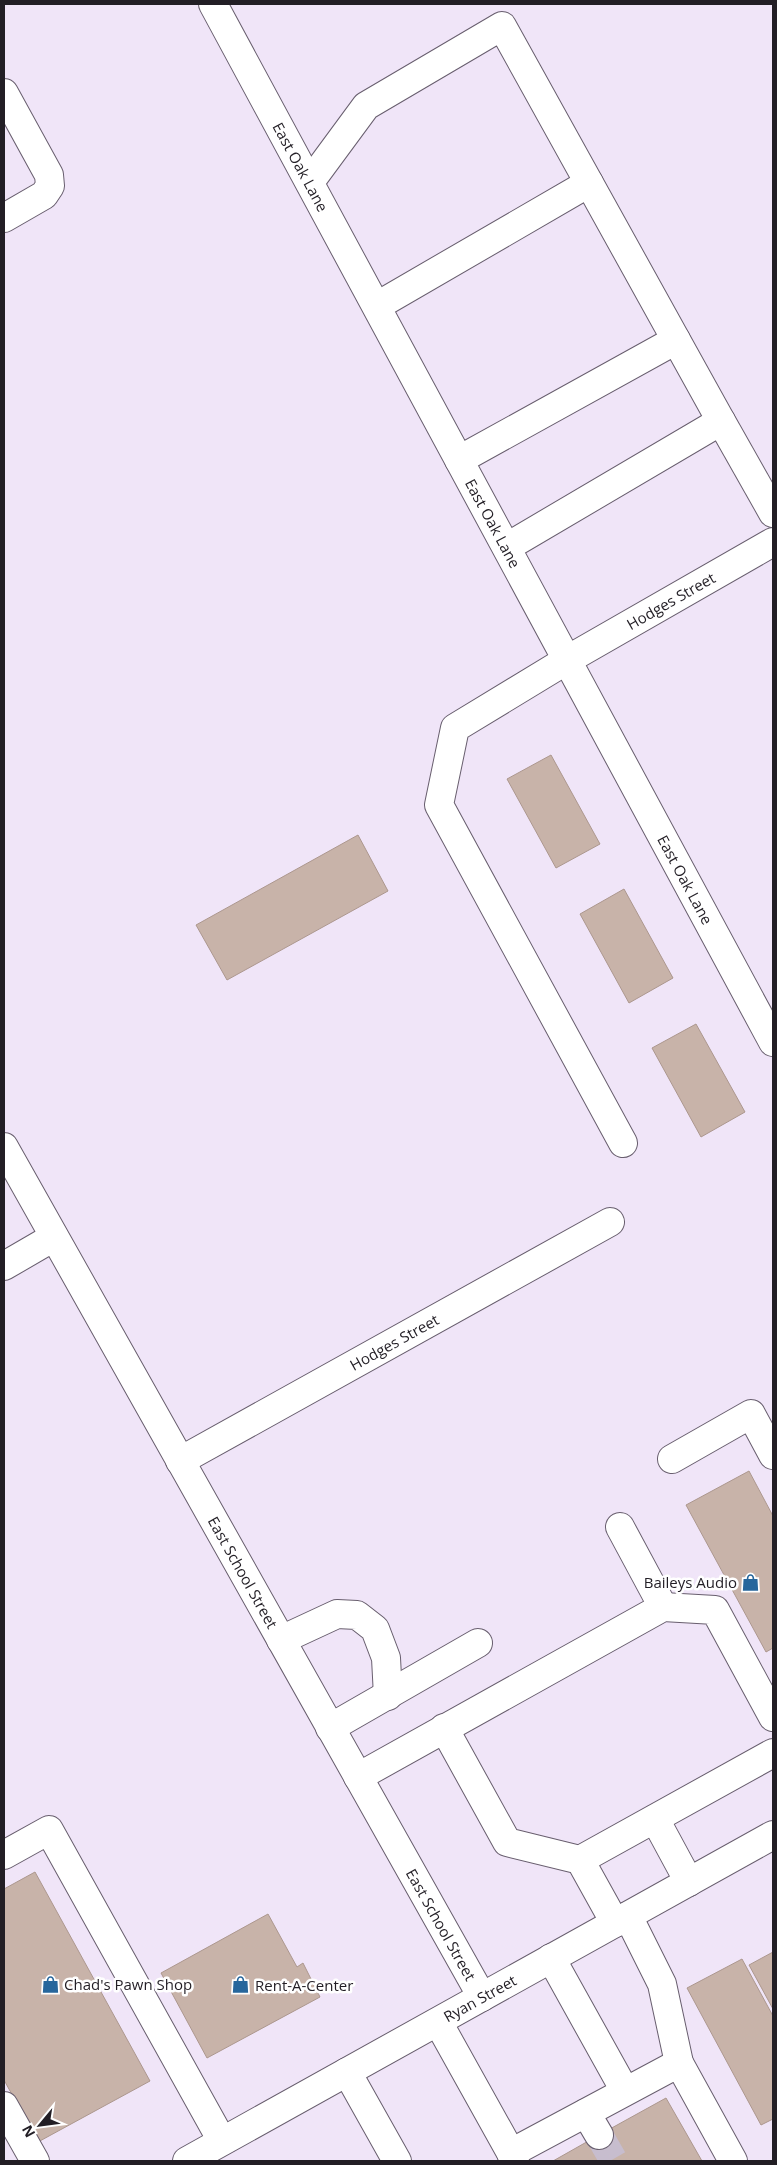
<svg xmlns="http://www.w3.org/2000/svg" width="777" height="2165" viewBox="0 0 777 2165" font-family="'Open Sans',sans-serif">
<rect width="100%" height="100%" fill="#f0e5f8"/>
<!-- building -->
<path fill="#c8b3a9" stroke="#ac978e" d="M551 755 600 844 556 868 507 779Z
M358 835 388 891 227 980 196 925Z
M624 889 673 978 629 1003 580 914Z
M696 1024 745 1112 701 1137 652 1048Z
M749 1471 773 1516V1648L766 1652 686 1505Z
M35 1872 150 2081 38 2142 4 2080V1889Z
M268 1914 297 1967 303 1963 320 1997 207 2058 161 1973Z
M773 1952V2009L749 1965Z
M742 1959 773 2016V2119L761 2125 687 1988Z
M666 2098 702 2161H553L599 2135Z"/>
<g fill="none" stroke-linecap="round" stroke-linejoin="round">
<!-- minor-tunnel -->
<path stroke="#c7bdce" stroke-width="28" stroke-dasharray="28 14" stroke-linecap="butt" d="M599 2135 614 2161"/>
<defs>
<g id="minor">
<path id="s1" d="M213 4 773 1042"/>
<path d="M4 93 49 175 50 186 44 195 4 218"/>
<path d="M310 182 366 106 502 26 721 421 507 547"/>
<path d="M377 306 589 183"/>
<path d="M721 421 773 513"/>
<path d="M459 460 676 340"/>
<path id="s2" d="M623 1143 439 805 455 728 567 660 773 542"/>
<path id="s3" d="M4 1147 482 1997"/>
<path d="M4 1266 54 1237"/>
<path d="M672 1459 751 1414 773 1455"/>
<path id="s4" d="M180 1461 610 1222"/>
<path d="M620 1527 663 1607"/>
<path d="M281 1640 337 1614 357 1615 375 1629 386 1658 388 1696"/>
<path d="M330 1728 478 1643"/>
<path d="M444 1728 507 1842 580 1860 615 1923"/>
<path d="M358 1777 663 1607 715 1610 773 1717"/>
<path d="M655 1819 689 1882"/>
<path d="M4 1855 49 1830 222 2141"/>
<path d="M580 1860 773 1753"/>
<path d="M628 1916 662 1984 679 2063"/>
<path d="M551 1958 625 2091"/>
<path d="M438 2022 511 2153"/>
<path d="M347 2072 397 2161"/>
<path d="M4 2106 35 2161"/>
<path d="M586 2113 599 2135"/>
<path d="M515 2161 511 2153 679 2063 733 2161"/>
</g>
<g id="major">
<path id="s5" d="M187 2161 773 1835"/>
</g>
</defs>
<!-- minor casing -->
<use href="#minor" stroke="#685e6e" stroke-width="30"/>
<!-- major casing -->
<use href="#major" stroke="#685e6e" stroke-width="30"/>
<!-- minor -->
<use href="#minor" stroke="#fff" stroke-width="28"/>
<!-- major -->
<use href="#major" stroke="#fff" stroke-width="28"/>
</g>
<!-- icons -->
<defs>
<symbol id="shop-bare" viewBox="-9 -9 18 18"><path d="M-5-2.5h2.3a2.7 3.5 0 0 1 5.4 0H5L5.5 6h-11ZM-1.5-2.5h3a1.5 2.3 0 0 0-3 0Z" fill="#26669c" stroke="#fff" stroke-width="2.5" paint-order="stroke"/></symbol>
</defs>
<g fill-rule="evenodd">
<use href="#shop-bare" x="738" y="1570" width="25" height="25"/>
<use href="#shop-bare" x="38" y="1972" width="25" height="25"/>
<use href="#shop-bare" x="228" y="1972" width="25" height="25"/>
</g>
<g text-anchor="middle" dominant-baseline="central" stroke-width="5" stroke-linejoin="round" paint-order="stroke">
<!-- street labels -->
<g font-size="15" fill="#221e25" stroke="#fff">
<text stroke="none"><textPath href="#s1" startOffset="185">East Oak Lane</textPath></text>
<text stroke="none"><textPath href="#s1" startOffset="590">East Oak Lane</textPath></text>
<text stroke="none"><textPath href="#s2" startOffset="714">Hodges Street</textPath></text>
<text stroke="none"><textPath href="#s1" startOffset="995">East Oak Lane</textPath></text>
<text stroke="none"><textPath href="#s4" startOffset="245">Hodges Street</textPath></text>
<text stroke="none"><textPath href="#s3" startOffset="488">East School Street</textPath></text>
<text stroke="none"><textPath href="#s3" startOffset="892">East School Street</textPath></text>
<text stroke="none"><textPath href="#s5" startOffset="335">Ryan Street</textPath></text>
</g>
<!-- poi labels -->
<g font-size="15" fill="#221e25" stroke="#fff" text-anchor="start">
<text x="737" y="1582" text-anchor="end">Baileys Audio</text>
<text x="64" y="1984">Chad's Pawn Shop</text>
<text x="255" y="1985">Rent-A-Center</text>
</g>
</g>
<!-- border -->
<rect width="777" height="2165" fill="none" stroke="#221e25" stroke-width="10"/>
<!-- north arrow -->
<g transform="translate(40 2125) rotate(241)" stroke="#ffffff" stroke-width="4" paint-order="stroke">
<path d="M0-4L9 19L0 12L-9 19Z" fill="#221e25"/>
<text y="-8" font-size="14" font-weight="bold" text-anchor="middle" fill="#221e25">N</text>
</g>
</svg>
